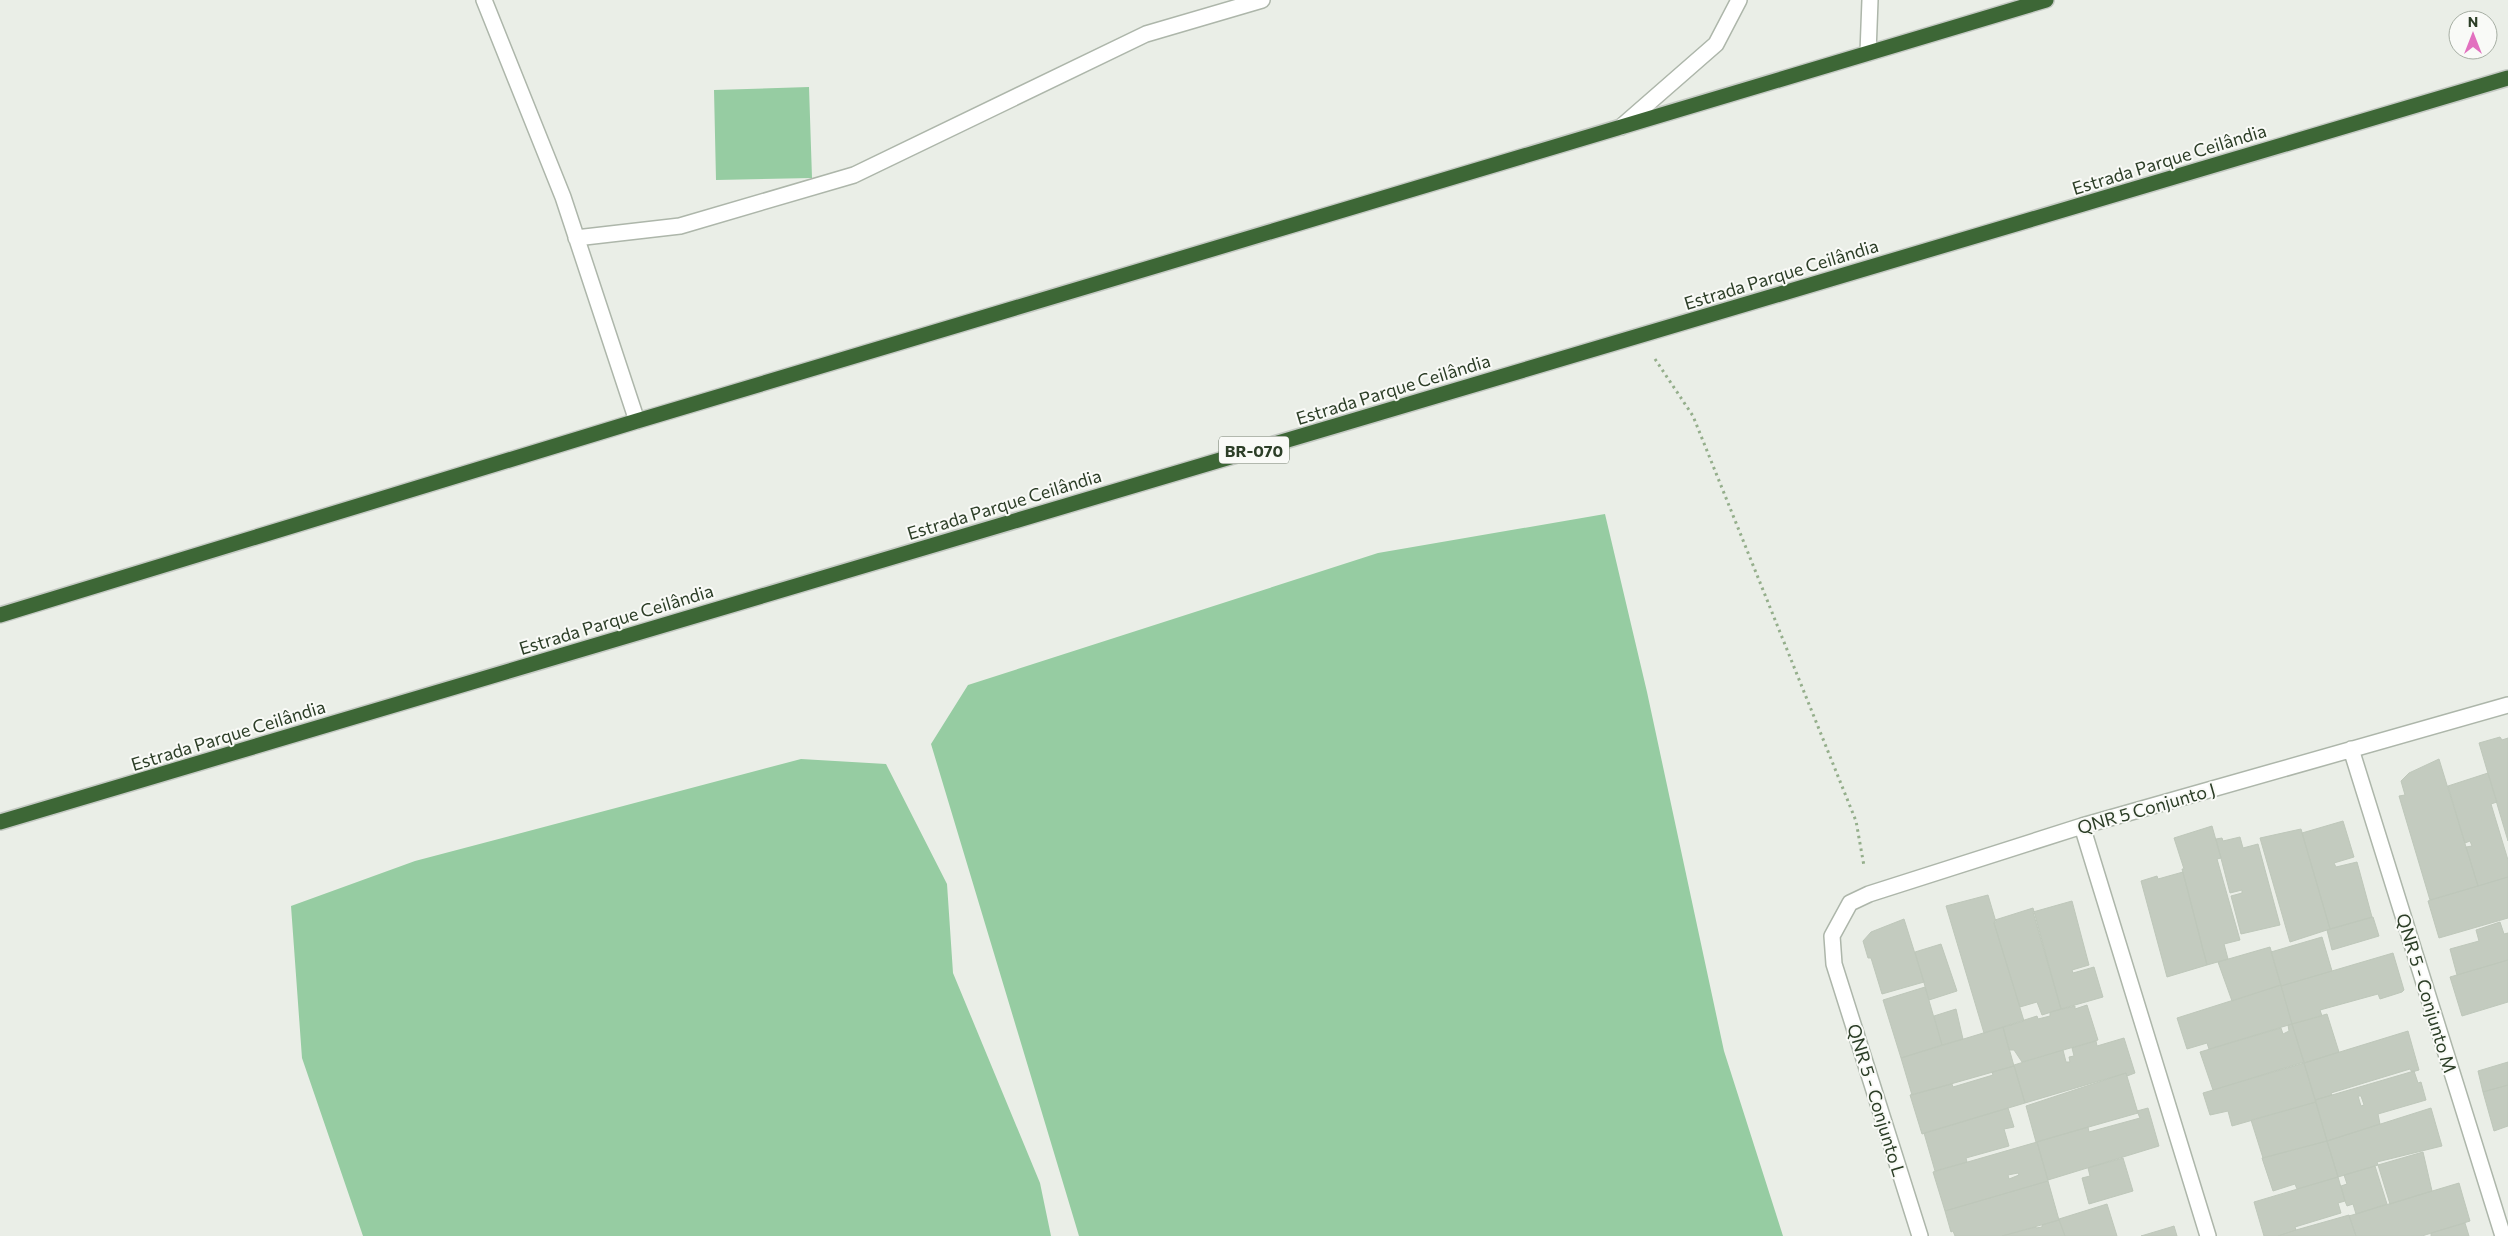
<svg xmlns="http://www.w3.org/2000/svg" width="2508" height="1236" viewBox="0 0 2508 1236" font-family="Commissioner,sans-serif">
<rect width="100%" height="100%" fill="#eaeee7"/>
<!-- water -->
<path fill="#96cca2" d="M809 87 812 178 716 180 714 90Z
M1605 514 1647 692 1724 1051 1783 1236H1079L931 744 968 685 1378 553Z
M801 759 886 764 947 884 953 973 1040 1183 1051 1236H363L302 1058 291 906 415 861Z"/>
<!-- building -->
<path fill="#c3cbbf" stroke="#bec7ba" fill-rule="evenodd" d="M2500 737 2502 740 2508 738V841L2479 743Z
M2439 759 2478 886 2430 900 2399 796 2405 795 2401 781 2409 773Z
M2488 773 2497 802 2491 804 2508 860V877L2478 886 2466 847 2472 846 2470 841 2465 843 2448 786Z
M2343 821 2354 857 2334 863 2336 867 2357 862 2372 917 2330 929 2302 833Z
M2212 826 2221 858 2217 859 2240 940 2224 944 2228 959 2207 965 2182 869H2184L2174 838Z
M2301 829 2330 929 2290 942 2260 838Z
M2240 837 2243 848 2258 844 2280 925 2241 934 2231 896 2242 893V890L2230 893 2216 839 2222 838 2223 841Z
M2183 872 2207 965 2167 977 2141 881 2157 876 2158 879Z
M2508 877V918L2439 938 2428 901Z
M1988 895 1996 922 1994 923 2024 1021 1984 1033 1946 906Z
M2072 901 2089 965 2072 970 2073 973 2094 967 2103 997 2061 1009 2033 912Z
M2033 908 2061 1009 2042 1015 2037 1002 2020 1007 1994 923 1995 920Z
M2373 917 2379 936 2332 950 2327 930Z
M1904 919 1924 982 1882 994 1871 958H1868L1863 941 1871 932Z
M2500 922 2504 934 2508 933V960L2457 975 2450 949 2479 941 2476 930Z
M2322 937 2332 971 2281 986 2271 952Z
M1941 944 1957 991 1929 1000 1915 952Z
M2270 947 2281 985 2232 1001 2218 962Z
M2393 953 2404 990 2402 992 2380 999 2378 994 2320 1010 2322 1016 2292 1024 2281 986Z
M2508 960V1002L2462 1016 2450 977Z
M2281 985 2292 1024 2209 1049 2207 1043 2187 1049 2177 1018Z
M1925 987 1942 1045 1901 1058 1883 1000Z
M2087 1005 2098 1040 2022 1062 2014 1050H2009L2003 1027 2011 1024V1026L2012 1024 2037 1016 2038 1019 2050 1016V1012L2075 1006V1009Z
M1956 1009 1963 1039 1942 1045 1934 1016Z
M2327 1014 2339 1052 2304 1063 2292 1024Z
M2292 1024 2304 1062 2213 1090 2200 1052 2281 1028 2283 1034 2289 1031 2288 1025Z
M2003 1027 2014 1066 1912 1095 1901 1058Z
M2408 1031 2419 1070 2412 1072 2410 1069 2331 1093 2332 1095 2315 1100 2304 1063Z
M2124 1038 2135 1073 2127 1076 2126 1073 2025 1103 2014 1065 2063 1050 2066 1062H2070L2069 1057 2074 1056 2072 1048 2096 1041 2097 1046Z
M2508 1062V1085L2483 1092 2478 1071Z
M2304 1063 2316 1102 2232 1126 2228 1111 2210 1115 2203 1093Z
M2014 1066 2025 1103 1922 1134 1910 1095 1952 1084 1953 1087 1993 1075 1992 1072Z
M2414 1071 2418 1083 2421 1082 2426 1100 2378 1114 2380 1124 2327 1141 2315 1100ZM2358 1096H2361L2364 1105 2361 1106Z
M2126 1073 2138 1113 2036 1142 2026 1106Z
M2508 1085V1126L2494 1131 2483 1092Z
M2316 1102 2327 1141 2263 1158 2251 1120Z
M2008 1108 2014 1127 2004 1129 2009 1146 1966 1158 1967 1162 1935 1171 1924 1133Z
M2148 1108 2159 1146 2048 1180 2037 1142 2088 1127 2089 1132 2140 1118 2137 1111Z
M2431 1108 2442 1146 2377 1162 2378 1165 2338 1177 2327 1141Z
M2327 1141 2338 1177 2297 1189 2295 1184 2273 1191 2262 1158Z
M2037 1142 2048 1181 1945 1211 1933 1172ZM2018 1173 2019 1175 2009 1179 2008 1175Z
M2423 1152 2432 1191 2390 1204 2378 1165Z
M2123 1158 2133 1191 2089 1204 2082 1178 2090 1176 2088 1168Z
M2375 1166 2387 1204 2356 1214 2353 1204 2347 1206 2345 1201 2341 1186 2347 1184 2344 1175Z
M2338 1177 2345 1201 2338 1203 2341 1213 2295 1227 2296 1230 2278 1236H2264L2254 1202Z
M2048 1181 2059 1220 2002 1236H1955L1953 1231 1951 1232 1945 1211Z
M2459 1183 2470 1221 2422 1236H2356L2349 1216Z
M2107 1204 2117 1236H2065L2059 1219Z
M2349 1215 2356 1236H2278L2296 1230Z
M2059 1220 2065 1236H2002L2036 1227V1228L2042 1227V1225Z
M2465 1223 2469 1236H2431V1233Z
M2171 1227 2174 1226 2177 1236H2141Z"/>
<g fill="none" stroke-linecap="round" stroke-linejoin="round">
<defs>
<path id="minor" d="M484 0 563 197 637 421
M1868 53 1870 0
M1621 127 1716 44 1739 0
M576 238 680 226 854 175 1146 34 1262 0
M2351 749 2503 1236
M2082 826 2208 1236
M1920 1236 1834 964 1832 936 1850 903 1869 894 2082 826 2508 705"/>
<path id="highway" d="M0 615 637 421 2046 0
M0 822 2508 78"/>
</defs>
<!-- minor casing -->
<use href="#minor" stroke="#adb6aa" stroke-width="18"/>
<!-- highway casing -->
<use href="#highway" stroke="#c4c9c3" stroke-width="18"/>
<!-- path -->
<path stroke="#94ae8b" stroke-width="3" stroke-dasharray="2.5 4" stroke-linecap="butt" d="M1655 359 1693 416 1856 821 1864 866"/>
<!-- minor -->
<use href="#minor" stroke="#fff" stroke-width="15"/>
<!-- highway -->
<use href="#highway" stroke="#3d6736" stroke-width="15"/>
</g>
<g text-anchor="middle" dominant-baseline="central" stroke-width="4" stroke-linejoin="round" paint-order="stroke">
<!-- shield labels -->
<rect fill="#f9faf7" stroke="#6a7665" stroke-width="1" x="1219" y="436.5" width="70" height="27" rx="4"/>
<g font-size="16" font-weight="bold" fill="#2c3e27">
<text x="1254" y="450">BR-070</text>
</g>
<!-- street labels -->
<g font-size="18" fill="#2c3e27" stroke="#f9faf7">
<text transform="translate(2169 159) rotate(-17)">Estrada Parque Ceilândia</text>
<text transform="translate(1781 274) rotate(-17)">Estrada Parque Ceilândia</text>
<text transform="translate(1393 389) rotate(-17)">Estrada Parque Ceilândia</text>
<text transform="translate(1004 504) rotate(-17)">Estrada Parque Ceilândia</text>
<text transform="translate(616 619) rotate(-17)">Estrada Parque Ceilândia</text>
<text transform="translate(228 735) rotate(-17)">Estrada Parque Ceilândia</text>
<text transform="translate(2146 808) rotate(-16)">QNR 5 Conjunto J</text>
<text transform="translate(2427 993) rotate(73)">QNR 5 - Conjunto M</text>
<text transform="translate(1877 1100) rotate(73)">QNR 5 - Conjunto L</text>
</g>
</g>
<!-- north arrow -->
<g transform="translate(2473 35)"><circle r="24" fill="#f9faf7" stroke="#a7afa4"/>
<path d="M0-4L9 19L0 12L-9 19Z" fill="#e270bf"/>
<text y="-8" font-size="14" font-weight="bold" text-anchor="middle" fill="#2c3e27">N</text>
</g>
</svg>
